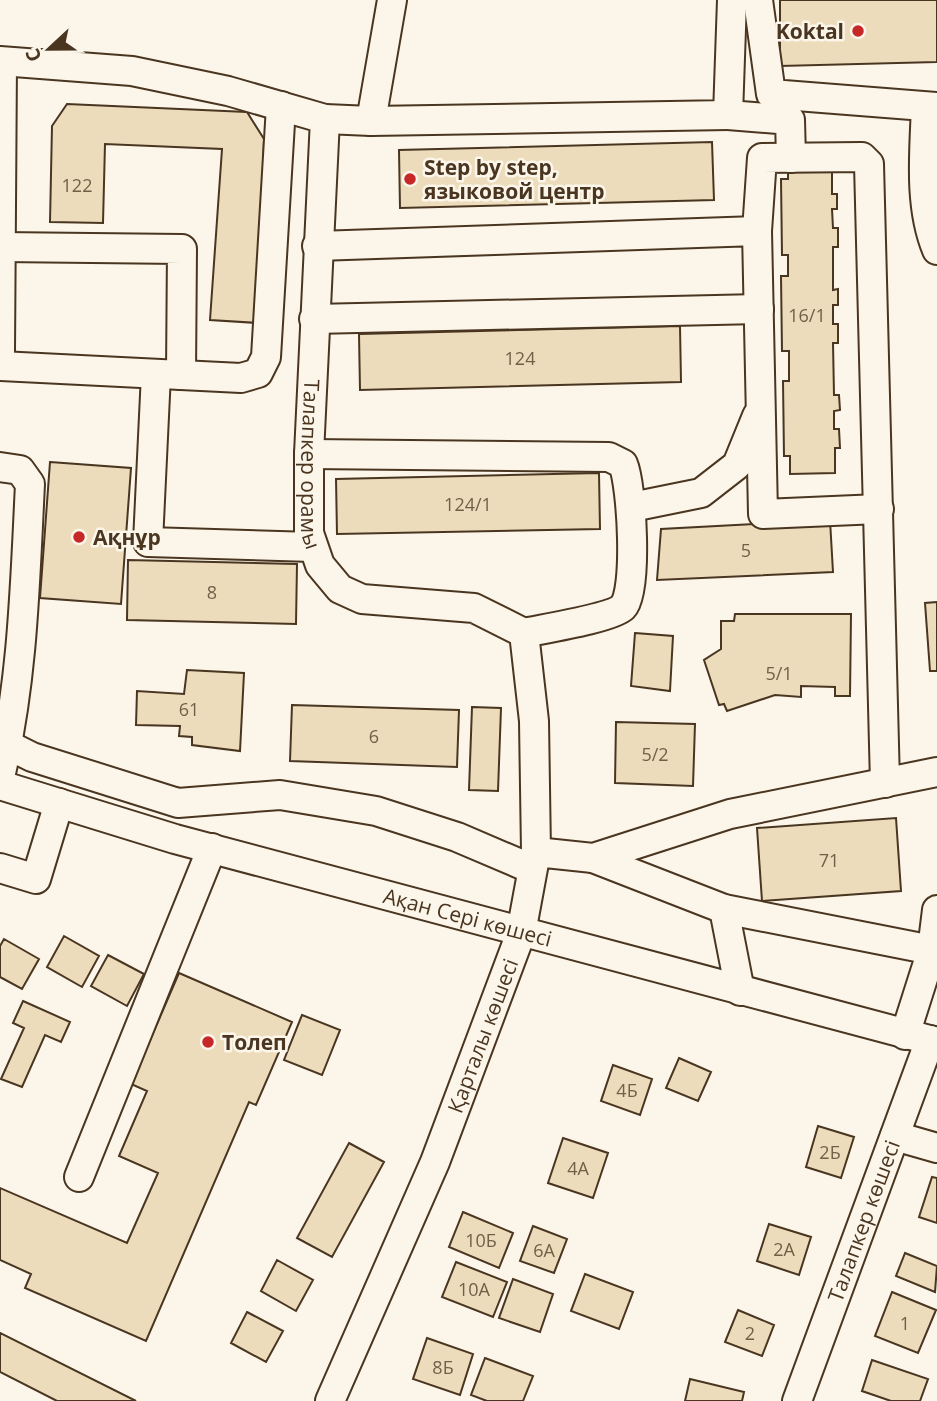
<svg xmlns="http://www.w3.org/2000/svg" width="937" height="1401" viewBox="0 0 937 1401" font-family="'Open Sans',sans-serif">
<rect width="100%" height="100%" fill="#fbf6e9"/>
<!-- building -->
<path fill="#ecdcbc" stroke="#4a3520" stroke-width="2" d="M780 0H937V62L780 66Z
M67 104 247 112 264 139 258 323 210 320 222 149 105 144 103 223 50 222 52 126Z
M712 142 714 200 400 208 399 150Z
M832 166V194H837V209H832L833 228H838V247H833V290L838 289V305H833V324H838V343H833L834 395H839L840 410 834 411V429H839L840 448H835V473L790 474V456H784L783 381H789V351H782L781 276H788V255H782L781 179H788V167Z
M680 326 681 382 360 390 359 334Z
M50 462 131 468 121 604 40 598Z
M599 473 600 529 337 534 336 479Z
M830 520 833 572 657 580 661 529Z
M128 560 297 564 296 624 127 620Z
M937 602V671H930L925 603Z
M735 614H851L850 696H835V687L801 686V697L775 695 727 711 724 704 719 705 704 660 721 649V621H734Z
M635 633 673 636 670 691 631 686Z
M187 670 244 673 240 751 192 745V737L179 736 180 726 136 725 137 691 184 694Z
M292 705 459 710 457 767 290 761Z
M472 707 501 708 498 791 469 790Z
M616 722 695 724 693 786 615 783Z
M896 818 901 891 762 901 757 828Z
M64 936 99 956 82 987 47 967Z
M4 939 39 959 22 989 0 977V946Z
M108 955 144 974 127 1006 91 986Z
M179 973 292 1022 256 1105 249 1102 146 1341 25 1288 31 1274 0 1260V1188L127 1243 158 1173 119 1156 147 1091 131 1084Z
M23 1001 70 1022 61 1042 45 1035 22 1087 1 1079 24 1028 13 1023Z
M302 1015 340 1030 322 1075 284 1060Z
M679 1058 711 1072 698 1101 666 1088Z
M613 1065 652 1079 640 1115 601 1101Z
M818 1126 854 1137 841 1178 806 1167Z
M563 1138 608 1153 593 1198 548 1183Z
M349 1143 384 1162 332 1257 297 1238Z
M932 1177 937 1178V1223L919 1217Z
M463 1212 513 1233 499 1268 449 1247Z
M769 1224 811 1237 799 1275 757 1261Z
M533 1226 567 1239 554 1273 520 1261Z
M905 1253 937 1266 935 1292 896 1276Z
M277 1260 313 1280 296 1311 261 1291Z
M456 1262 507 1282 493 1317 442 1297Z
M585 1274 633 1292 619 1329 571 1311Z
M513 1279 553 1294 540 1332 499 1318Z
M892 1292 936 1310 918 1353 875 1336Z
M738 1310 774 1325 762 1356 725 1342Z
M247 1312 283 1331 266 1362 231 1343Z
M0 1333 136 1401H57L0 1372Z
M427 1338 473 1354 460 1395 413 1379Z
M485 1358 533 1376 523 1401H487L471 1395Z
M872 1360 928 1379 920 1401H891L862 1391Z
M690 1379 744 1392 742 1401H685Z"/>
<g fill="none" stroke-linecap="round" stroke-linejoin="round">
<defs>
<g id="minor">
<path d="M758 0 771 94 937 107"/>
<path id="s1" d="M0 61 132 71 228 91 325 119 309 454V533L320 565 340 589 362 599 474 608 524 633 534 721 536 852"/>
<path d="M926 107C924 154 919 207 937 250"/>
<path d="M728 115 790 120 791 158"/>
<path d="M325 119 371 121 728 115 732 0"/>
<path d="M371 121 392 0"/>
<path d="M757 231 762 158 862 157 869 164 885 783"/>
<path d="M317 246 757 231 763 514 879 509"/>
<path d="M1 247 182 249 181 375"/>
<path d="M314 319 759 309"/>
<path d="M0 352 2 62"/>
<path d="M0 366 241 378 258 373 266 357 281 106"/>
<path d="M156 374 148 542 313 547"/>
<path d="M309 454 609 457 623 464C632 485 638 592 623 607 612 618 542 629 524 633"/>
<path d="M0 467 20 470 30 484C25 583 23 680 0 777"/>
<path d="M632 507 701 493 737 465 757 416"/>
<path d="M0 741 32 757 178 803 280 795 376 811 457 837 532 869"/>
<path id="s2" d="M0 785 175 839 937 1042"/>
<path d="M593 858 724 909 932 950 905 1035"/>
<path d="M0 868 36 879 59 803"/>
<path d="M724 909 740 991"/>
<path d="M937 910 932 950 937 952"/>
<path d="M895 1136 937 1148"/>
<path d="M79 1177 212 848"/>
<path id="s3" d="M330 1401 435 1162 521 933 536 852 593 858 730 814 937 772"/>
<path id="s4" d="M797 1401 930 1040"/>
</g>
</defs>
<!-- minor casing -->
<use href="#minor" stroke="#4a3520" stroke-width="32"/>
<!-- minor -->
<use href="#minor" stroke="#fbf6e9" stroke-width="28"/>
</g>
<!-- markers -->
<g fill="#c62828" stroke="#fbf6e9" stroke-width="2.5">
<circle cx="858" cy="31" r="7"/>
<circle cx="410" cy="179" r="7"/>
<circle cx="79" cy="537" r="7"/>
<circle cx="208" cy="1042" r="7"/>
</g>
<g text-anchor="middle" dominant-baseline="central" stroke-width="5" stroke-linejoin="round" paint-order="stroke">
<!-- number labels -->
<g font-size="18" fill="#725f47">
<text x="77" y="185">122</text>
<text x="807" y="315">16/1</text>
<text x="520" y="358">124</text>
<text x="468" y="504">124/1</text>
<text x="746" y="550">5</text>
<text x="212" y="592">8</text>
<text x="779" y="673">5/1</text>
<text x="189" y="709">61</text>
<text x="374" y="736">6</text>
<text x="655" y="754">5/2</text>
<text x="829" y="860">71</text>
<text x="627" y="1090">4Б</text>
<text x="830" y="1152">2Б</text>
<text x="578" y="1168">4А</text>
<text x="481" y="1240">10Б</text>
<text x="784" y="1249">2А</text>
<text x="544" y="1250">6А</text>
<text x="474" y="1289">10А</text>
<text x="905" y="1323">1</text>
<text x="750" y="1333">2</text>
<text x="443" y="1367">8Б</text>
</g>
<!-- poi labels -->
<g font-size="21" font-weight="bold" fill="#4a3520" stroke="#fbf6e9" text-anchor="start">
<text x="844" y="31" text-anchor="end">Koktal</text>
<text x="424" y="167">Step by step,<tspan x="424" dy="24">языковой центр</tspan></text>
<text x="93" y="537">Ақнұр</text>
<text x="222" y="1042">Толеп</text>
</g>
<!-- street labels -->
<g font-size="21" fill="#4a3520" stroke="#fbf6e9">
<text stroke="none"><textPath href="#s1" startOffset="677">Талапкер орамы</textPath></text>
<text stroke="none"><textPath href="#s2" startOffset="486">Ақан Сері көшесі</textPath></text>
<text stroke="none"><textPath href="#s3" startOffset="396">Қарталы көшесі</textPath></text>
<text stroke="none"><textPath href="#s4" startOffset="192">Талапкер көшесі</textPath></text>
</g>
</g>
<!-- north arrow -->
<g transform="translate(49 49) rotate(248)" stroke="#fbf6e9" stroke-width="5" paint-order="stroke">
<path d="M0-5L12 26L0 18L-12 26Z" fill="#4a3520"/>
<text y="-10" font-size="19" font-weight="bold" text-anchor="middle" fill="#4a3520">С</text>
</g>
</svg>
